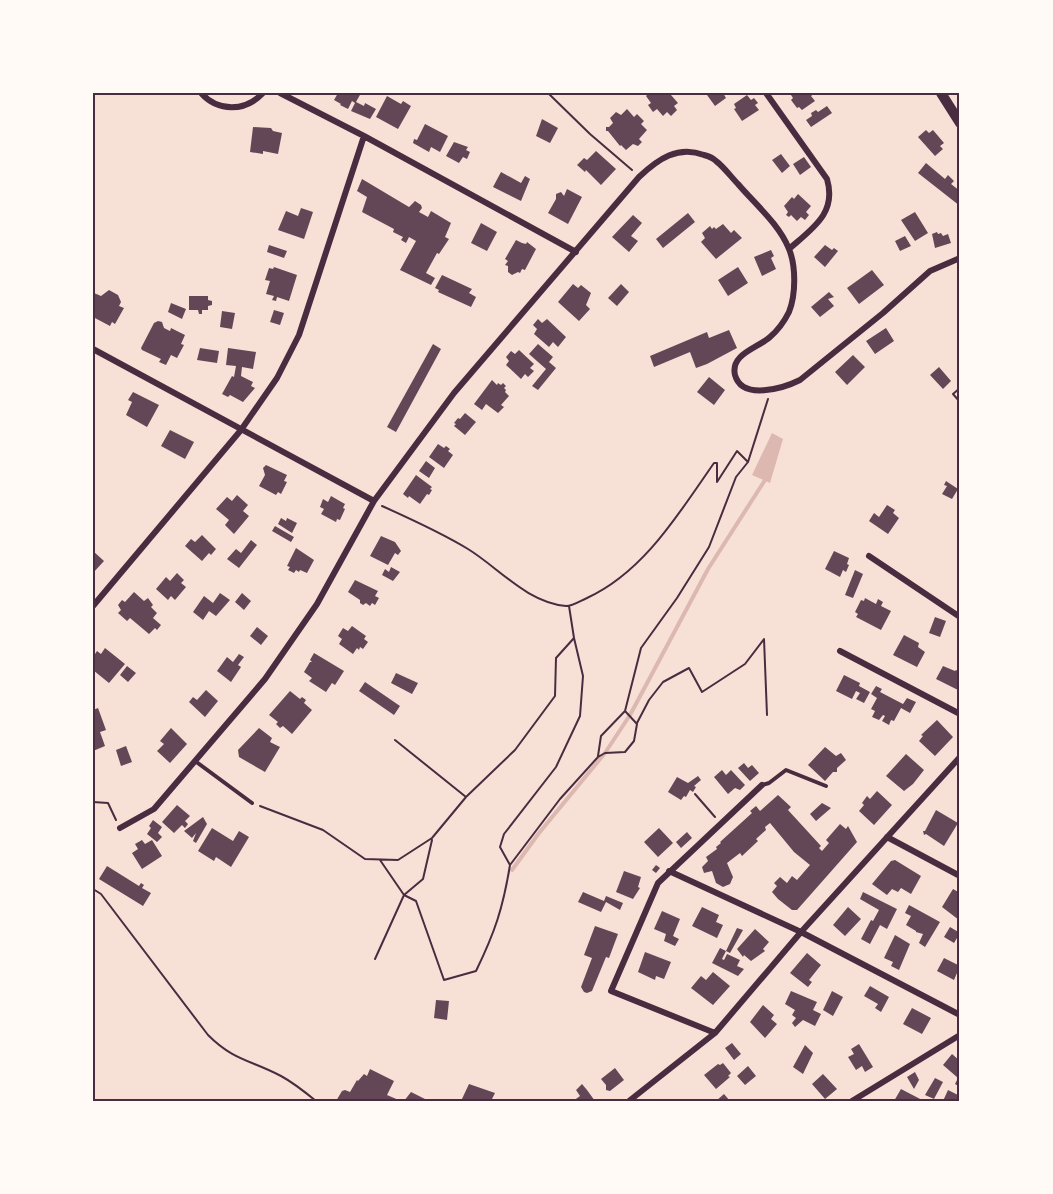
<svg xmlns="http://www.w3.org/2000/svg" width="1053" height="1194" viewBox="0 0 1053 1194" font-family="'Alegreya Sans',sans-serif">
<rect width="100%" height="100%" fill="#f7e1d7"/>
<!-- water -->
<path fill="#dcb8b0" d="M772 433 783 439 770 483 752 475Z"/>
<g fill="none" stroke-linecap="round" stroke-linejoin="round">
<!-- stream -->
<path stroke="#dcb8b0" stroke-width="4" d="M512 870 539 833 605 753 630 715 708 569 765 480"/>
</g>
<!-- building -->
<path fill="#644757" d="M338 93H361L356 102 364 106 365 103 376 109 370 119 351 111 355 103 352 101 348 109 340 105 341 104 334 100Z
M649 93H674L671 95 678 103 674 106 677 110 671 116 667 112 663 116 657 109 653 112 648 105 651 103 646 96Z
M711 93H723L726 98 715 106 707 95Z
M793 93H815L811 96 815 101 802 110 799 107 797 108 791 100 793 98 791 95Z
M747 95 751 100 754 98 758 103 755 105 759 110 742 121 734 109 736 108 734 104Z
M387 96 401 104 403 101 411 106 398 129 376 117Z
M827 106 832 113 811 127 806 120 812 116 811 113 816 110 818 112Z
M627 109 634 117 637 114 644 121 641 124 647 130 639 139 642 142 638 146 633 144 626 150 621 145 620 146 608 131H606V127H609L613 123 610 118 616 112 621 115Z
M542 119 558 128 550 143 536 136Z
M425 124 448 136 440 152 431 147 429 152 413 143 414 139 417 140Z
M253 127 271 128 273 131 282 133 278 154 263 151V154L250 152Z
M926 130 929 133 933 130 944 143 940 146 943 149 935 156 918 137Z
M454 142 468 147 466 150 470 152 467 159 463 157 459 163 446 156Z
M596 151 616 169 601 185 586 170 585 172 577 165 584 158 587 160Z
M781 154 790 166 782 173 772 160Z
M804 157 811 167 800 175 793 164Z
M926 163 945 179 948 175 954 181 951 184 960 191V206L918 173Z
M501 172 521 183 525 176 530 179 521 201 493 187Z
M362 179 409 207 415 201 421 205 422 208 419 212 428 217 431 211 451 223 445 237 449 239 439 254 437 253 426 273 435 278 431 285 400 270 416 241 409 237 406 243 401 240 403 237 393 232 394 229 362 212 367 197 357 191Z
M567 189 582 197 568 224 548 213 556 199V194L561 192 564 196Z
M798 194 811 206 806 212 809 215 805 220 801 217 797 221 791 215 789 217 786 215 788 212 784 206 792 197 794 199Z
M301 208 313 212 304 239 278 230 286 211 298 216Z
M915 212 928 233 915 241 901 220Z
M688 213 695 222 663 248 656 239Z
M633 215 642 223 631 236 638 241 629 252 612 237Z
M481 223 497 232 487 251 471 243Z
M723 224 731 233 734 230 742 238 716 259 701 242 705 238 702 233 710 226 712 229 714 227 716 229Z
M937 232 938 234 941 233 943 236 948 234 951 243 935 248 932 234Z
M905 236 911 246 900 251 895 241Z
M516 240 522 243 526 244 527 242 536 249 525 270 522 269 520 273 518 272 512 275 508 272V266L505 265 508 261 505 259Z
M269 245 287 251 284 258 267 252Z
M825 245 832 250 834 248 838 251 825 267 814 257Z
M771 250 774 256 771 258 776 269 762 276 754 257Z
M274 267 297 275 289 301 277 297 276 301 272 300 274 296 266 294 270 281 265 280 269 268 273 269Z
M738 267 748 283 728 296 718 280Z
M872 270 884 285 859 304 847 288Z
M442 275 472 289 469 293 476 297 471 307 438 292 439 290 435 288Z
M573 284 578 288 581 285 591 293 586 305 590 309 579 321 558 302Z
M621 284 629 292 617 306 608 298Z
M109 290 118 295 121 302 119 306 124 308 115 324 112 322 110 326 93 317 94 293 101 296Z
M829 292 834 297 828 299 834 306 820 317 811 307Z
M189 296H208V300L212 301V305L208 306V310H202V314H199L198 310H189Z
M171 303 186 309 182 319 168 312Z
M274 310 284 313 280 325 270 322Z
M222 311 235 313 232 329 220 327Z
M538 319 542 323 547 319 566 337 558 347 553 342 549 347 534 334 537 329 533 325Z
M158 321 162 322 164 328 170 331 171 328 185 335 181 344 184 345 177 358 171 355 166 365 159 362 161 359 142 350 141 348 154 323Z
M886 328 894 341 875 354 866 341Z
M729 330 737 348 707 364 696 368 690 352 654 367 650 356 707 332 709 338Z
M433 344 441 349 396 432 387 427Z
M538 344 553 357 549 362 556 368 538 390 532 386 546 369 529 354Z
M200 348 219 351 217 363 197 360Z
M228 348 256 352 253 369 242 367 241 376 253 382 251 386 255 388 243 402 230 395 228 397 222 394 232 376 234 377 236 366 226 365Z
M519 350 534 364 530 368 534 371 528 377 525 374 521 379 506 365 509 361 506 357 511 351 515 354Z
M853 355 865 367 847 385 835 372Z
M939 367 951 381 943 389 930 375Z
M709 377 725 390 714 405 697 392Z
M492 380 497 385 498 383 501 385 503 383 506 386 504 388 506 390 505 392 509 396 501 405 504 407 498 413 486 404 482 410 474 404Z
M133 392 159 405 147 427 126 415 132 402 128 400Z
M465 413 476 422 465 435 454 426 456 424 454 423 458 418 460 419Z
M170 430 194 442 185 459 161 446Z
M438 444 444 448 446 446 450 449 448 451 453 455 444 468 429 457Z
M426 461 435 468 429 478 419 471Z
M266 465 287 475 284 481 287 482 281 494 278 492 276 495 259 486 265 475 263 468Z
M416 475 432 487 430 489 432 490 429 495 427 494 420 504 409 496 408 498 403 494Z
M946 481 958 489 952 499 942 494 947 486 944 485Z
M237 495 248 505 243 511 249 516 234 534 225 525 229 520 216 509 227 497 232 501Z
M331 496 345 504 343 508 345 509 340 520 337 519 336 522 321 514 324 509 320 507 323 499 328 502Z
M887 505 895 510 893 513 899 518 888 534 869 521 874 513 879 517Z
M281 518 286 521 287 518 297 523 292 533 278 524Z
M275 526 294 537 291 542 272 531Z
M202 535 216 549 211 555 209 553 202 561 185 546 191 539 195 542Z
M381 536 395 542 401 551 398 555 395 553 388 565 370 556Z
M251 540 257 545 239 568 227 559 236 549 241 553Z
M296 548 314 560 307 573 300 570 299 572 296 570 294 573 288 570 290 567 287 566Z
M93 551 104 561 93 573Z
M834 551 849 558 847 564 849 565 846 572 843 570 840 577 825 569Z
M391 567 400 572 393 581 382 575 385 569 389 572Z
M855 570 863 574 853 598 845 595Z
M177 573 184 580 181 583 186 587 175 600 171 596 168 600 156 589 166 577 170 581Z
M355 580 378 591 375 596 379 598 375 605 372 603 370 606 366 603 363 605 360 603V600L348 592Z
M134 592 144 601 148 598 153 605 151 607 157 613 153 618 161 625 157 630 155 628 149 634 130 618 127 621 118 613 121 610 118 605 122 600 125 602Z
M220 593 230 600 216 616 209 611 203 620 193 612 204 596 213 603Z
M242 593 251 601 244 610 235 602Z
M865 598 876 604 878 599 883 602 881 606 891 611 881 630 856 617 858 614 855 612 861 600 864 601Z
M935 617 946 621 940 637 929 633Z
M352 626 366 636 364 639 368 642 363 649 360 647 359 650 357 648 353 654 339 644 342 639 338 636 343 628 348 631Z
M257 627 268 636 261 645 250 636Z
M904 635 919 643 918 647 925 652 917 667 893 655Z
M105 648 125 664 109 683 93 670V657L97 651 101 654Z
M314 653 344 671 335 685 332 683 326 692 309 681 312 678 304 672 310 662H312L310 660Z
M239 654 244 657 238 665 241 667 231 682 217 671 227 657 233 662Z
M127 666 136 673 128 682 120 675Z
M943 666 955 671 956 670 960 672V691L936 679Z
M396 673 418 683 412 694 391 683Z
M844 675 860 683 859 686 870 692 864 703 856 699 860 693 856 691 852 699 836 691Z
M365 682 400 706 394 715 359 691Z
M876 686 882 689 880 692 903 704 907 698 916 702 910 713 901 708 894 721 891 720 889 725 882 721 885 716 883 715 879 720 872 717 875 711 871 709 877 698 871 694Z
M206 690 218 701 205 717 189 702 193 697 197 700Z
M290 691 300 699 302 697 306 700 304 703 312 710 292 734 283 726 280 728 276 724 278 722 269 715Z
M98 708 106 730 100 732 105 746 93 751V710Z
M937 720 953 737 935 756 919 741 923 736 921 735Z
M171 728 187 744 170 763 157 751 164 744 160 741Z
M259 728 272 738 270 742 280 747 265 772 239 757 238 750Z
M126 746 132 762 121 766 116 750Z
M825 747 836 756 841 753 846 760 837 768V772H833L825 781 808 765Z
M906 754 924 770 913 784 904 791 886 776Z
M744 763 748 768 752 765 759 773 750 781 738 768Z
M722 770 726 775 731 770 745 785 740 790 735 788 728 794 714 777Z
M698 776 701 780 694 786 696 787 693 792 690 790 686 797 684 796 681 800 668 792 677 777 688 783Z
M877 791 892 805 874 825 859 811 864 805 862 803 867 796 870 799Z
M778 795 791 807 788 810 821 846 819 848 822 851 829 843 826 840 840 824 846 829 848 826 857 842 797 910H792L778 899 772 892 777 886 774 883 780 877 787 883 792 876 797 880 810 865 794 852 770 823 765 827 766 830 756 839 758 841 742 856 740 853 727 863 733 877 730 884 723 887 716 883 712 871 704 873 702 867 708 861 706 857 717 849 716 847 721 843 720 842 752 813 750 811 756 806 760 811Z
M822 803 831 808 816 821 810 814Z
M177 805 190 816 185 821 188 824 185 828 182 825 174 833 162 822Z
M936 810 958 823 944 846 926 834 924 835 923 831H925Z
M203 817 207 824 196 843 193 841 196 833 192 838 184 831Z
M153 820 162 827 158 833 162 837 157 842 147 834 151 828 149 826Z
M212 828 233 841 239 831 249 837 231 867 216 857 214 861 198 851Z
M659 828 673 843 658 857 644 842Z
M687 832 692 838 681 848 676 842Z
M142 840 145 844 152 840 162 856 142 869 132 853 138 849 135 844Z
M895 860 921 876 911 894 901 888 898 892 892 889 887 895 872 884 891 861Z
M656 865 660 868 656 873 652 870Z
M107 866 139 886 141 883 144 885 142 888 151 893 143 906 99 879Z
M624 871 641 877 638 887 640 888 633 899 616 892Z
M953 889 960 893 959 920 942 907Z
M583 892 604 901 606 896 623 903 620 910 606 902 601 912 578 902Z
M863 892 897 909 887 929 880 925 870 944 861 939 871 920 873 921 879 910 860 899Z
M909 905 940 922 925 947 919 943 923 934 916 932V931L906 925 911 916 905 913Z
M702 907 719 915 716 922 723 925 717 938 692 926Z
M848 907 861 919 845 936 833 925Z
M662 911 680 919 673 936 679 939 675 946 664 941 666 934 654 929Z
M595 926 618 934 609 958 606 957 592 991 587 993 584 992 581 987 592 958 584 955Z
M950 927 960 933 954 943 944 937Z
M737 928 743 930 730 953 726 951Z
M755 929 769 942 763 949 765 951 751 961 744 955 743 957 737 949Z
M895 935 910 944 899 970 891 966 893 962 884 958Z
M720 948 726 951 722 959 724 960 727 954 740 960 737 966 744 969 738 976 712 963Z
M645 952 671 962 664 979 656 976 655 980 638 972Z
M807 953 821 965 809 980 812 982 808 987 790 973Z
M944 958 960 966 954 980 937 971Z
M713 972 730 986 713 1005 691 988 701 976 706 980Z
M870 986 889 997 881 1012 875 1008 878 1004 864 996Z
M791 991 817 1002 813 1010 821 1014 815 1026 803 1020 795 1027 792 1023 796 1018 792 1015 795 1010 785 1004Z
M832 991 843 997 833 1016 823 1010Z
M436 1000 449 1001 447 1020 434 1018Z
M763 1005 774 1015 771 1019 777 1024 765 1038 750 1022Z
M912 1008 931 1018 922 1034 903 1024Z
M732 1043 741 1054 734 1060 725 1048Z
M859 1044 873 1067 865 1072 862 1066 856 1070 848 1057 854 1054 851 1049Z
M805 1045 813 1053 803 1074 793 1067Z
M952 1054 960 1061V1087L955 1084 958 1078 943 1065Z
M723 1063 731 1073 728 1076 730 1077 716 1089 704 1075 718 1064 720 1065Z
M748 1066 756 1076 745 1085 737 1076Z
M615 1068 624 1080 610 1091 606 1090V1085L601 1079Z
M370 1069 394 1081 387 1095 401 1101H336L342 1091 345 1090 350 1092 357 1080 358 1081 364 1074 367 1076Z
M915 1072 919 1080 914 1089 907 1077Z
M823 1074 837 1089 825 1099 812 1084Z
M935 1078 943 1082 934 1099 925 1095Z
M469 1084 495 1093 491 1101H461Z
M582 1084 587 1090 595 1101H573L580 1096 576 1090Z
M901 1089 924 1101H894Z
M948 1090 960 1096V1101H943Z
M411 1092 429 1101H404Z
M724 1094 730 1101H716Z"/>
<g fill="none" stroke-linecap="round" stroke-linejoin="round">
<!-- path -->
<path stroke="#4a2c40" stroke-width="2" d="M548 93 590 134 632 170
M960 388 953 394 960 402
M382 506C411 519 440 532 468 549 499 568 526 602 566 606 573 606 580 601 587 598 644 572 679 513 714 463H717V482L737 451 748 462
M574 638 583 676 580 716 556 767 504 834 500 847 510 865 560 799 598 757 605 753 625 752 634 741 637 724 625 711 641 648 677 598 709 547 736 477 748 462 768 399
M637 723 649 700 663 682 689 668 702 692 745 664 764 639 767 715
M395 740 466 797
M598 756 601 736 625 711
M695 794 715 817
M93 802 108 803 116 820
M260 806 323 830 365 859 398 860 432 838 466 797 515 750 555 696 556 658 574 638 569 606
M380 860 404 895 416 901 444 980 476 971C495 932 503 908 510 865
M93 889 101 894 208 1035C234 1061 251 1060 281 1076 294 1083 305 1092 316 1101
M375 959 404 895 423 879 432 840"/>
<!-- service -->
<path stroke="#4a2c40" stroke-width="4" d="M195 761 252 803
M762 785 769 783 786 770 826 786"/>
<!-- minor -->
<path stroke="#4a2c40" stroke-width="6" d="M201 93C218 112 245 112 263 93
M280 93 364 136 576 252
M766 93 827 179C837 213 813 228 789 249
M93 349 374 501
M869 556 960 617
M93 606 241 430 277 378 299 335 364 136
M840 651 960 714
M120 828 154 809 265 679 317 604 374 501 454 393 639 177C658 159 678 145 704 155 708 156 713 158 716 161 724 167 731 177 738 184 755 204 779 224 789 249 796 266 796 294 789 312 785 320 777 331 770 337 758 348 730 354 735 375 742 401 784 388 800 380L883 313 930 271 960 258
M887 837 960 876
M669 871 801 932 960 1015
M715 1033 611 991 658 883 762 785
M629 1101 715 1033 801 932 960 757
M852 1101 960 1035"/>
<!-- secondary -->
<path stroke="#4a2c40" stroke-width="10" d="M941 93 960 123"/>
</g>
<!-- border -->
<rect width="1053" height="1194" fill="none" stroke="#fffaf5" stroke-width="189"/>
<rect x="94" y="94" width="864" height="1006" fill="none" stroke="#4a2c40" stroke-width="2"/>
</svg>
